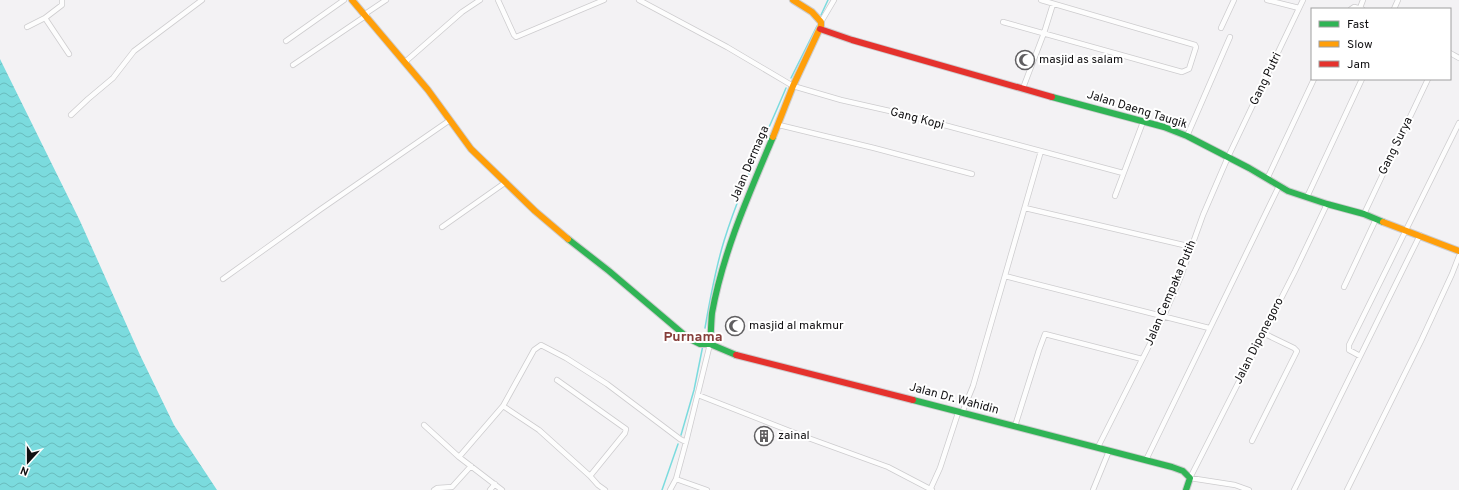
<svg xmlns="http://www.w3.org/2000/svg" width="1459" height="490" viewBox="0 0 1459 490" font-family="Overpass,sans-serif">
<defs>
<pattern id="water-waves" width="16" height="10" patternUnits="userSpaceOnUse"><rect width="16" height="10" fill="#7bdbde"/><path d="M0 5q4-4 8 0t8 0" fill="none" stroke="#69bbbd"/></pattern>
</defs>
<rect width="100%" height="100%" fill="#f3f2f4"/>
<!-- water -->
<path fill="url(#water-waves)" d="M0 59 80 221 140 355 174 425 217 490H0Z"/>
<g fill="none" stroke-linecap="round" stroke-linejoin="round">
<!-- stream -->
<path stroke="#7bdbde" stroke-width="1.5" d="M821 15 828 0
M791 78 817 26
M705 328C710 299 715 270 724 241 740 189 765 138 786 88
M681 435 694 390 703 345
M662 490 678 444"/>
<defs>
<path id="street" d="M498 0 514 35 516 37 604 0
M639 0 727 47 793 86 841 100 903 114 1123 173
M1267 0 1299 8
M1360 8 1363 0
M1351 9 1354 7 1362 9
M1394 9 1398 0
M365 14 386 0
M45 18 69 54
M821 22 834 0
M1003 22 1182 72 1189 69 1196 47 1195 45 1041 0
M27 27 45 18 62 5V0
M1221 28 1234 0
M286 41 344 0
M1450 53 1459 58
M405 62 462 12 480 0
M293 65 367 15
M1023 88 1044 33 1053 4
M71 115 88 99 113 78 134 51 202 0
M779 125 874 148 972 174
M1187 136 1230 37
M1267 179 1314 79
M1115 196 1143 122
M1307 197 1362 79
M1025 208 1192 247
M1364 214 1428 79
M442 227 506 182
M1005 276 1209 328
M223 279 321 209 450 120
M1344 287 1376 219
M1360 356 1349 350V345L1459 123
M557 380 626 429 625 433 590 476
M698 395 800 435 888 467 932 490
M503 406 539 430 590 476 598 485 605 490
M962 413 973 386 1041 151
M424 425 459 457 502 490
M1015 426 1039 350 1045 334 1142 359
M1252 441 1297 351 1294 348 1263 333
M1098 447 1163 318 1181 276 1203 215 1228 157 1303 0
M459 457 503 406 534 350 541 345 566 358 607 384 680 439 686 442
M1146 460 1279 186
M676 479 707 490
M434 490 437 488 452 487 471 466
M490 490 495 484
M670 490 676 479 686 442 710 344
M930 490 940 468 958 413
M1093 490 1109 451
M1249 490 1235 485 1190 478 1295 271 1327 204
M1294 490 1420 235
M1347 490 1421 341 1452 274 1459 256"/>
<path id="fast" d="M1052 97 1164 127 1187 136 1249 168 1288 191 1327 204 1364 214 1383 222
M568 239 609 271 688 338 700 344H710
M736 355 710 344C711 334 711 323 712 313 723 252 749 194 773 137
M913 400 1172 467 1183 471 1190 478 1186 490"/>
<path id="slow" d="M352 0 428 90 471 149 535 211 568 239
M773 137 793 86 821 26V22L812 12 793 0
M1383 222 1459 251"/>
<path id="jam" d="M820 29 852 40 1052 97
M736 355 913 400"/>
</defs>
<!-- street casing -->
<use href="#street" stroke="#cdccce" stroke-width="6"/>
<!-- fast casing -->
<use href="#fast" stroke="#cdccce" stroke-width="8"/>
<!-- slow casing -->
<use href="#slow" stroke="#cdccce" stroke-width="8"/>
<!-- jam casing -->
<use href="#jam" stroke="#cdccce" stroke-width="8"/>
<!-- street -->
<use href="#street" stroke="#fdfdfd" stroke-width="4.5"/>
<!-- fast -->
<use href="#fast" stroke="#30b455" stroke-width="6"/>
<!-- slow -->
<use href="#slow" stroke="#ff9f0a" stroke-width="6"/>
<!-- jam -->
<use href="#jam" stroke="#e5322d" stroke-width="6"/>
</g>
<!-- icons -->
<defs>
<symbol id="mosque-ring" viewBox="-11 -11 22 22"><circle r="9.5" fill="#fff" stroke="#605f61" stroke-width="1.5"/><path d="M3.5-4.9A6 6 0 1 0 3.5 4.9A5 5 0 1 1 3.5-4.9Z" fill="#605f61"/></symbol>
<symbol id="building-ring" viewBox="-11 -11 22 22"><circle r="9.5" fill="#fff" stroke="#605f61" stroke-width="1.5"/><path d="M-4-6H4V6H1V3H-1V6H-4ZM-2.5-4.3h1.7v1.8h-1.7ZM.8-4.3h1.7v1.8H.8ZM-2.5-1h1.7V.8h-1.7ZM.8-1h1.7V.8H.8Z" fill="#605f61"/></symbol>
</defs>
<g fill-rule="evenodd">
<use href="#mosque-ring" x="1014" y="49" width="22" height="22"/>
<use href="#mosque-ring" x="724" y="315" width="22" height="22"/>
<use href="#building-ring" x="753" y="425" width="22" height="22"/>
</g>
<g text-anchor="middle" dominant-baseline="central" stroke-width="4" stroke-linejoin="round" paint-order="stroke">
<!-- poi labels -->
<g font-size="12" fill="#111012" stroke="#fff" text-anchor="start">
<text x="1039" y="60">masjid as salam</text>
<text x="749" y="326">masjid al makmur</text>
<text x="778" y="436">zainal</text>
</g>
<!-- street labels -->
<g font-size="12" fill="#111012" stroke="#fff">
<text transform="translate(1266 79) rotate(-64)">Gang Putri</text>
<text transform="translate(1137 110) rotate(17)">Jalan Daeng Taugik</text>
<text transform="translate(917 119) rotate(15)">Gang Kopi</text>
<text transform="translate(1396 146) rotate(-64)">Gang Surya</text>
<text transform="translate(750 164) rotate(-67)">Jalan Dermaga</text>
<text transform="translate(1171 293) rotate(-67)">Jalan Cempaka Putih</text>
<text transform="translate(1259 341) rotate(-63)">Jalan Diponegoro</text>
<text transform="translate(954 399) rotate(15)">Jalan Dr. Wahidin</text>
</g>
<!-- quarter labels -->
<g font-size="14" font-weight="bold" fill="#863e3a" stroke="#fff">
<text x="693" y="337">Purnama</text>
</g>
</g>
<!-- legend -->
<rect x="1311" y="8" width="140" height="72" fill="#ffffff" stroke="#a09fa0"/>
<rect x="1319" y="21" width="20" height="6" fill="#30b455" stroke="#a09fa0"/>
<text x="1347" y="28" font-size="12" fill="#111012">Fast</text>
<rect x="1319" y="41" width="20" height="6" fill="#ff9f0a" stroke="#a09fa0"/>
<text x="1347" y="48" font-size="12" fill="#111012">Slow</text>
<rect x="1319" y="61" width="20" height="6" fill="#e5322d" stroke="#a09fa0"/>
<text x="1347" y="68" font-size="12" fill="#111012">Jam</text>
<!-- north arrow -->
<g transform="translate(28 462) rotate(201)" stroke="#ffffff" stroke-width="3" paint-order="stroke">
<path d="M0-3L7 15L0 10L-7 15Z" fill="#111012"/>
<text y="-6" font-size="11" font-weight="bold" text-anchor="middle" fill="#111012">N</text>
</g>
</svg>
